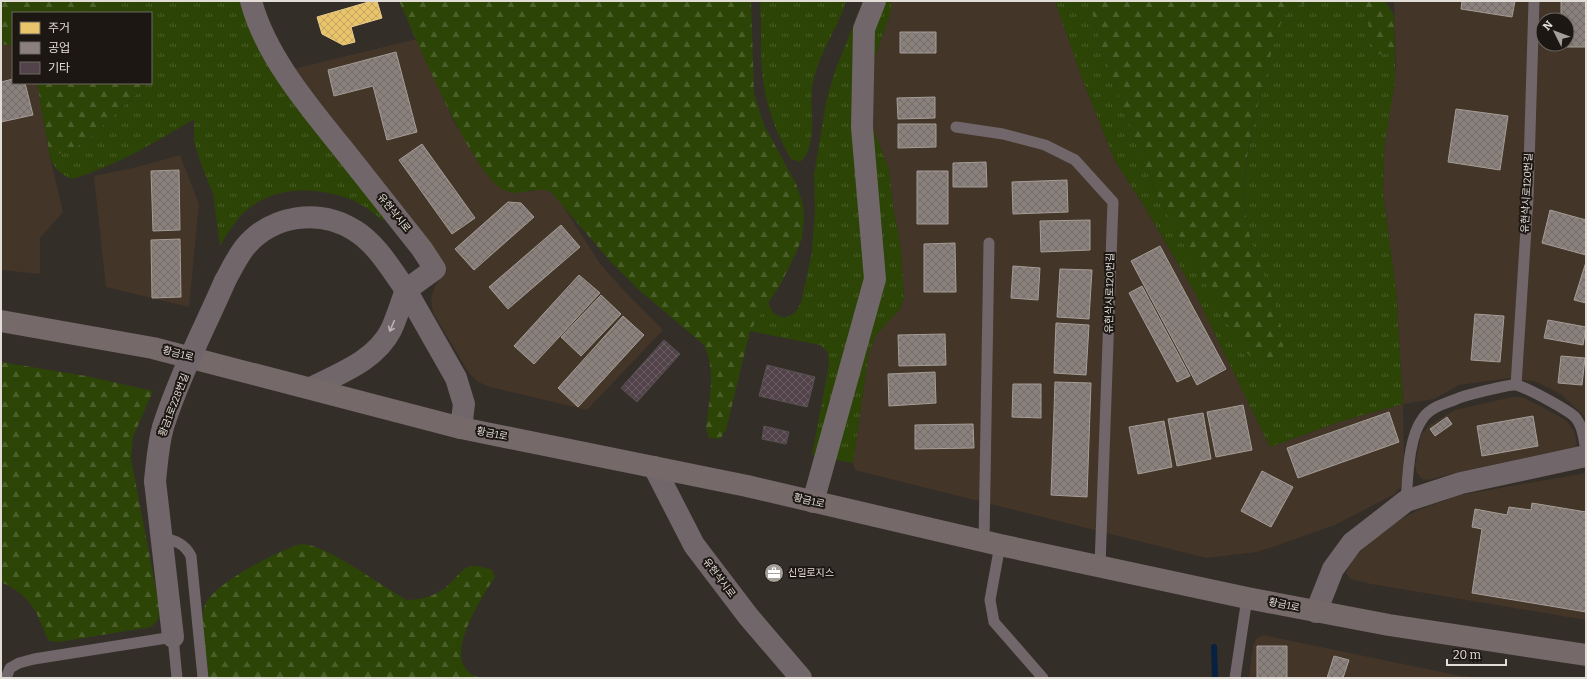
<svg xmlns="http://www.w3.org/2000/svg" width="1587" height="679" viewBox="0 0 1587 679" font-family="Bitter,'Noto Sans KR',serif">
<defs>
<pattern id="grass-tufts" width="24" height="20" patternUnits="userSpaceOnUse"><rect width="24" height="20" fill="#2c4406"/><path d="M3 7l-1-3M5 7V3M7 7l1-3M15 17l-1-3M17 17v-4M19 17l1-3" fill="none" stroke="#4a5f2a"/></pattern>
<pattern id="forest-firs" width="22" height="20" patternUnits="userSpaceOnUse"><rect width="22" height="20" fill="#2c4406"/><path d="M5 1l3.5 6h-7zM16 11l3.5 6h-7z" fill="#4a5f2a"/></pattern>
<pattern id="homes-cross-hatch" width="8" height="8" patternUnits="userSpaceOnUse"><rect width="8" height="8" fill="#e9c46a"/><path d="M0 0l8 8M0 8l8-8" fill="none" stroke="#c0a460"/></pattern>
<pattern id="industry-cross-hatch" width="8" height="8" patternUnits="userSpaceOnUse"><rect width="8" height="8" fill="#8a817c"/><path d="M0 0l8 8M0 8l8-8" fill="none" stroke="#726b67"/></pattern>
<pattern id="building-cross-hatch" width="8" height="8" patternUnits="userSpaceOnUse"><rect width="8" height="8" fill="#524249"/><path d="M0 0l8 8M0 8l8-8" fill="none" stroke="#6b5d62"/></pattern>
</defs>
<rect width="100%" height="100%" fill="#342e29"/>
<!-- built -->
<path fill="#433528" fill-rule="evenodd" d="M892 1H1055L1082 78 1115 161 1146 209 1194 291 1270 447 1342 421 1403 404 1396 289 1383 194 1384 149 1396 67 1394 1H1586V418L1561 394 1537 382 1510 378 1459 385 1434 399 1403 404 1404 455 1402 485 1395 494 1335 525 1284 543 1257 552 1206 558 855 470 853 463 869 352 876 335 900 309 904 298 901 249 893 206 889 170 872 125 871 68 890 15ZM1543 20H1567V44H1543Z
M417 39 456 126 529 192 542 188 551 192 561 203 601 265 629 296 663 330 587 410 490 387 478 382 469 373 433 313 431 298 435 286 447 270 400 205 293 69Z
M1 44 13 46V83H37L50 157 63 212 40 238V274L1 270Z
M180 155 199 204 189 307 106 287 94 176 137 167Z
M1512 397H1521L1531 401 1564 419 1570 425 1575 433 1577 447 1463 471 1428 480 1422 479 1417 473 1415 465 1421 435 1430 425 1455 410Z
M1586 473V620L1371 584 1350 579 1346 573 1350 562 1364 548 1392 524 1418 510 1460 495Z
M1263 635 1456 675 1479 678H1249L1253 645 1257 638Z"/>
<!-- grass -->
<path fill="url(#grass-tufts)" d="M109 1H243L387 216 383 221C372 212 360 202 347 198 314 187 276 186 248 209 236 218 228 233 220 245L213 194 200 161 194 141V119C152 144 120 164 72 179 60 174 55 169 50 157L76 147 94 134 144 87 145 83H151V13H116Z
M760 1H846C837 31 816 57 812 89 809 110 819 146 800 162L791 159C775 132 764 101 762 69 760 46 762 24 760 1Z
M863 1H892L890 15 871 68 872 125 889 170 893 206 901 249 904 298 900 309 876 335 869 352 853 463 812 455 829 364 828 352 820 345 750 331 768 302 773 313 784 318 795 313 801 303 812 252 815 209 814 175 826 102 835 71Z
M1055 1H1089L1099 38 1134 140 1159 199 1232 331 1254 359 1281 355C1287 310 1256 271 1248 228 1238 176 1254 120 1267 70 1272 53 1274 32 1284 18 1289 11 1298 4 1306 3 1324 0 1353 1 1367 13L1371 46 1377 54 1395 53V81L1384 149 1383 194 1396 289 1403 404 1342 421 1270 447 1194 291 1146 209 1115 161 1082 78Z"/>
<!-- forest -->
<path fill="url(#forest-firs)" d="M1 1H109L116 13H13V46L1 44Z
M399 1H751L754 94 764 125 796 184 803 204 804 220 802 238 796 253 780 285 750 331 726 430 720 439 709 438 706 428C709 401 717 367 703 344L640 291 611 262 551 192C534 185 522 198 504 190 472 175 416 38 399 1Z
M1089 1H1385L1394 15 1395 53 1377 54 1371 46 1367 13C1353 1 1324 0 1306 3 1298 4 1289 11 1284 18 1274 33 1272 53 1267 70 1254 120 1237 176 1248 228 1253 256 1293 332 1281 356 1280 358 1277 361 1275 363 1252 367 1243 348 1232 331L1159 199 1134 140 1099 38Z
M37 83H145L144 87 94 134 76 147 50 157Z
M1 362 86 376 153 391 133 437 131 459 160 610 158 620 151 627 59 642 49 641C45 634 43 628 40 621 33 602 19 590 1 582Z
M301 544C329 545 380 586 407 600 421 600 434 596 445 588 464 572 462 559 492 570L495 577C481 599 435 667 481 678H209C208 662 199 619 205 605 214 583 279 550 301 544Z"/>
<!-- homes -->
<path fill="url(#homes-cross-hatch)" stroke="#e7cc8b" d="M372 1H377L382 18 351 27 355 42 343 45 322 34 317 17Z"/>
<!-- industry -->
<path fill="url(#industry-cross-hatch)" stroke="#a59d97" d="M1462 1H1515L1512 17 1461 9Z
M1561 1H1586V47H1561V44H1567V20H1561Z
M900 32H936V53H900Z
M396 52 417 132 387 140 373 86 334 96 328 70Z
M13 79V83H25L33 115 1 122V82Z
M935 97V118L898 119 897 98Z
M1456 109 1508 116 1500 170 1448 162Z
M898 124H936V147L898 148Z
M422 144 475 218 452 234 399 160Z
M986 162 987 187H953V163Z
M179 170 180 230 153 231 151 171Z
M917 171H948V224H917Z
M1067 180 1068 212 1013 214 1012 182Z
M508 202 521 203 534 217 474 270 455 249Z
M1550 210 1586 220V255L1542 243Z
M1090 220V250L1041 252 1040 221Z
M561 225 580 247 508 309 489 287Z
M180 239 181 297 152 298 151 240Z
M955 243 956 292H924V244Z
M1160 246 1226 369 1197 385 1131 261Z
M1586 262V303L1574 300Z
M1013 266 1040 268 1038 300 1011 298Z
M1060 269 1092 270 1089 319 1057 317Z
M579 275 600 293 534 364 514 346Z
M1142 286 1190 376 1177 382 1129 293Z
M601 295 621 314 581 356 561 337Z
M1475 314 1504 316 1500 362 1471 360Z
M623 316 644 335 578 407 558 388Z
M1548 320 1586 327 1583 345 1544 338Z
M1056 323 1089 325 1086 375 1054 373Z
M945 334 946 365 899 366 898 335Z
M1561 356 1585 358 1582 385 1558 383Z
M935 372 936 403 889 406 888 374Z
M1055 382 1091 383 1087 497 1051 495Z
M1013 384H1041V418L1012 417Z
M1243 405 1252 450 1216 457 1207 412Z
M1389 412 1399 442 1298 478 1287 448Z
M1203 413 1211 459 1177 466 1168 419Z
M1533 416 1538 446 1482 456 1477 426Z
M1447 417 1452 424 1435 436 1430 429Z
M1164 421 1172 467 1138 474 1129 427Z
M973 424 974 448 915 449V425Z
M1262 471 1293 487 1271 527 1241 511Z
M1532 503 1586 512V612L1472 593 1482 529 1472 527 1475 509 1507 515 1509 507 1531 510Z
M1257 646H1287V678H1257Z
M1334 656 1349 660 1343 678H1327Z"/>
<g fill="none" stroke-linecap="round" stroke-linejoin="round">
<!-- stream -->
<path stroke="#082140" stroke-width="6" d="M1214 647 1215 678"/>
</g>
<!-- building -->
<path fill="url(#building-cross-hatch)" stroke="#585353" d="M664 340 680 354 637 402 621 388Z
M767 365 815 377 807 407 759 396Z
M764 426 789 432 786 444 762 439Z"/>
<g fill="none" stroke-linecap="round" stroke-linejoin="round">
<!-- lane -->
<path stroke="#716669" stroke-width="11" d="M956 127 1003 134 1045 145 1075 160 1113 202 1100 566
M1516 385 1528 198 1534 1
M1406 501C1408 477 1408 438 1423 418 1430 408 1443 404 1454 400 1462 396 1509 384 1516 385 1526 387 1568 410 1575 417 1583 426 1584 440 1586 451
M162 538C176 541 184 543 191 556L203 678
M984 541 989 243
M1000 545 990 600 994 622 1043 678
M6 678 10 668 19 663 34 659 173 637 177 678
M1235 678 1247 598"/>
<!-- street -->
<path stroke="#716669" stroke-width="22" d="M251 1C265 55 309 107 343 149 370 183 396 216 422 249L435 269 406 290 456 378 464 404 461 428
M225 281C231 270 237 257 245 247 272 215 319 208 354 230 376 243 391 269 406 290 401 303 397 317 391 330 375 361 340 373 311 388
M654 467 694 545 748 616 801 678
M155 481 173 637
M813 502 875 279 862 127 864 29 875 1
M1316 612 1333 569 1352 543 1406 501 1461 483 1586 456"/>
<!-- secondary -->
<path stroke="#75696a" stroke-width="22" d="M1 321 153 348 461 428 747 486 1000 545 1247 598 1389 625 1586 655"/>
<!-- street-bridge -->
<path stroke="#716669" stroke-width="22" d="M155 481C157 463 158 445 163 427 179 377 204 329 225 281"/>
</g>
<!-- one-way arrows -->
<defs><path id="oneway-shaft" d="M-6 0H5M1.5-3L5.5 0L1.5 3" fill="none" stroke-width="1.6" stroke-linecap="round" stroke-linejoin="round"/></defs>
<use stroke="#bbb3b0" href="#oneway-shaft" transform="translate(392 326) rotate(113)"/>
<!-- icons -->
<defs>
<symbol id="office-disc" viewBox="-11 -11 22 22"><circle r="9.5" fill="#a6a09a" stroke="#1c1713"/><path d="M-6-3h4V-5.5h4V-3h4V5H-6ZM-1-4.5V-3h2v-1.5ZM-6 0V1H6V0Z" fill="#fff"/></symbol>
</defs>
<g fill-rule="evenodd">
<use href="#office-disc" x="763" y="562" width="22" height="22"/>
</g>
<g text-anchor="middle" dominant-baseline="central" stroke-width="4" stroke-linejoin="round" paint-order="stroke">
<!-- street labels -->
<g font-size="10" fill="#e3ddd7" stroke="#1c1713">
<text transform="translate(1527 193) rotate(-87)">유현삭시로120번길</text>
<text transform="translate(394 213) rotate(51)">유현삭시로</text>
<text transform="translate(1110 293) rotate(-89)">유현삭시로120번길</text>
<text transform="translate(178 354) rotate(15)">황금1로</text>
<text transform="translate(174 405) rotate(-69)">황금1로228번길</text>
<text transform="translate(492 434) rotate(11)">황금1로</text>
<text transform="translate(809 501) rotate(13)">황금1로</text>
<text transform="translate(719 578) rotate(53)">유현삭시로</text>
<text transform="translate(1284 605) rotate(12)">황금1로</text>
</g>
<!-- poi labels -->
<g font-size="10" fill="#e3ddd7" stroke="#1c1713" text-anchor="start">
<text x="788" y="573">신일로지스</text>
</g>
</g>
<!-- border -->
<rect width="1587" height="679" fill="none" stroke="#e3ddd7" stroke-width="4"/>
<!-- legend -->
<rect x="12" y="12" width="140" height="72" fill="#1c1713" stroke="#6c6661"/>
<rect x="20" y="22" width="20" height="12" fill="#e9c46a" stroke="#6c6661"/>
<text x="48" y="32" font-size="12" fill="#e3ddd7">주거</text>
<rect x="20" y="42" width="20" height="12" fill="#8a817c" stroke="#6c6661"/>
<text x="48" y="52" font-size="12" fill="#e3ddd7">공업</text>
<rect x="20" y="62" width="20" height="12" fill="#524249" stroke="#6c6661"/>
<text x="48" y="72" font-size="12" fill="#e3ddd7">기타</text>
<!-- north arrow -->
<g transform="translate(1555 32) rotate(312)"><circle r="19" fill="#1c1713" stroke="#6c6661"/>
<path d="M0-3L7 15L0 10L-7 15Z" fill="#a6a09a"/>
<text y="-6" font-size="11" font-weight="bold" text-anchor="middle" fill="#e3ddd7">N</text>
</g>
<!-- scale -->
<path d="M1447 659v6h59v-6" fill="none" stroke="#e3ddd7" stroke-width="2"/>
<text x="1453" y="659" font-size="12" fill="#e3ddd7" stroke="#1c1713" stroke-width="3" paint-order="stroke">20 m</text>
</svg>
